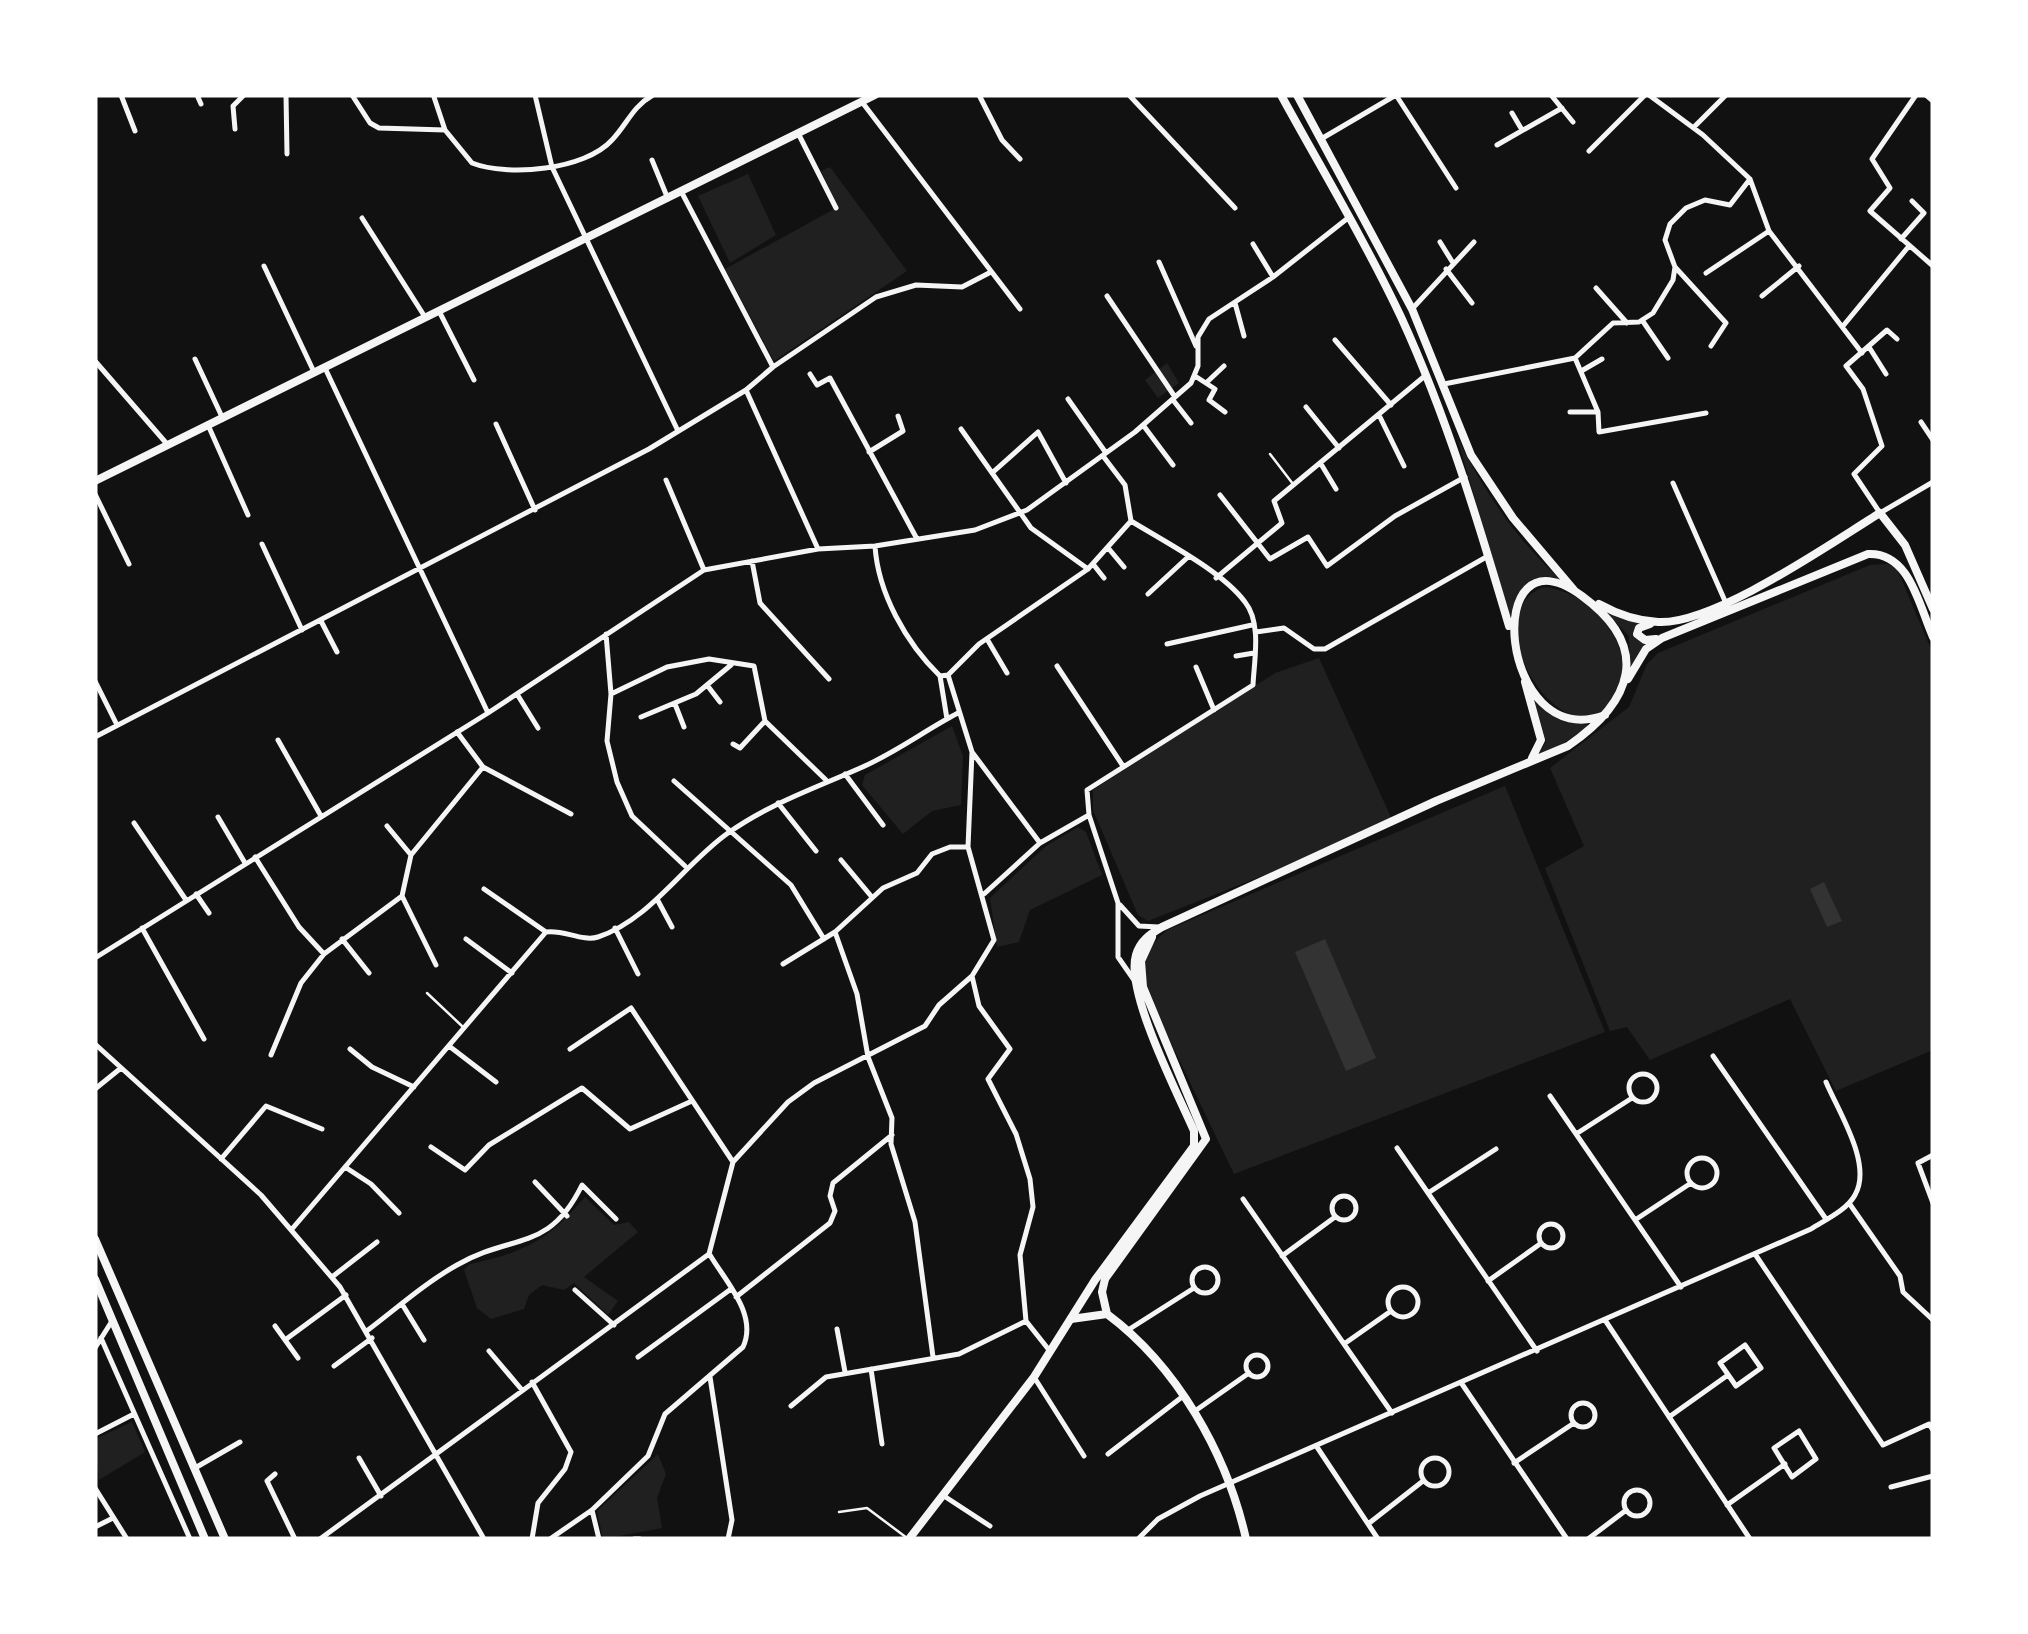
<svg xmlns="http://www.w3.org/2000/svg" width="2028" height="1634" viewBox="0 0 2028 1634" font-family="'Nunito Sans',sans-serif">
<rect width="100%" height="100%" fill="#111"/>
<!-- green -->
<path fill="#202020" d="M830 167 907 271 774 361 725 269 838 207 821 171Z
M748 174 776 235 730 263 698 196Z
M1167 363 1179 383 1158 398 1145 380Z
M1456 435C1482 488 1516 540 1561 580L1527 586 1510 616Z
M1888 564 1897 569 1933 654V1050L1836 1091 1790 999 1650 1060 1627 1027 1610 1031 1545 868 1584 846 1550 768 1629 707 1647 664 1658 653 1870 565Z
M1544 587C1596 592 1649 658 1608 705 1561 759 1471 614 1544 587Z
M1604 610 1638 624 1635 638 1650 643 1630 669 1629 636Z
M1319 658 1394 824 1148 921 1138 915 1093 810V790L1275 673Z
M1532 693 1551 714 1590 726 1535 761 1546 742Z
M952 726 963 756 961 805 932 811 903 834 862 785 865 775Z
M1505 786 1605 1032 1234 1174 1150 999C1139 968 1142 952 1167 930Z
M1078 827 1086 832 1102 875 1030 910 1019 942 997 947 990 898 1046 846Z
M585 1197 614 1225 629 1222 638 1232 584 1277 618 1301 608 1315 574 1283 564 1290 542 1285 529 1295 524 1309 491 1319 477 1308 464 1270 470 1264C526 1252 548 1240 585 1197Z
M132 1422 145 1452 99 1480 95 1439Z
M658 1454 666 1474 657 1498 662 1528 603 1539 597 1511Z"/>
<!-- water -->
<path fill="#333" d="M1824 882 1842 921 1827 927 1810 889Z
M1325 939 1376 1058 1346 1071 1295 952Z"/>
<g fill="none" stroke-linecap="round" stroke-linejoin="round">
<!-- service -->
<path stroke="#f5f5f5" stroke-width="2.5" d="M1270 454 1293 484
M427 993 463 1027
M839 1512 867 1508 907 1538"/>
<!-- minor -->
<path stroke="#f5f5f5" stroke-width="5" d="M121 95 135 131
M197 95 201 104
M286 95 287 154
M352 95 370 123 379 128 445 130
M535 95 552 167 678 431
M979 95 1002 140 1020 159
M1129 95 1235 208
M1396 95 1456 188
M1551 95 1573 122
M1649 95 1703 135 1750 179 1769 231 1862 353
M1916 95 1872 159 1890 188 1870 211 1933 266
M1926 95 1933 101
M434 97 445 130 472 163C508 177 585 170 612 140 628 123 632 107 653 95
M862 102 1020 309
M1512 113 1522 130
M1694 127 1726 95
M235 129 233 106 244 95
M799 135 836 208
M1321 139 1396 95
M1497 145 1562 108
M1589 151 1645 95
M652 160 668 199
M682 193 773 367
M362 218 425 317
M1901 239 1924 213 1912 201
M1440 242 1453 263
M1253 244 1273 277
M1159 262 1196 346
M264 266 314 372
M1675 267 1726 323 1711 346
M1446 269 1472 303
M1706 273 1769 231
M1596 288 1627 323
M1107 296 1175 397
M1762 296 1799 266
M1235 303 1244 336
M1412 309 1474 242
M439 311 474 380
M1642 320 1668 358
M1843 326 1909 246
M1897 339 1887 330 1846 366 1863 389 1882 446 1854 474 1880 513 1933 482
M1335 340 1391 405
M1869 347 1886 374
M1575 358 1598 412 1599 432 1706 413
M195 359 223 419
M95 361 167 444
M325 368 488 713
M1583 370 1602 359
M1195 376 1215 389 1209 400 1225 412
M1206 383 1224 366
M1444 384 1575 358 1613 323 1639 322 1653 313 1673 280 1675 267 1665 240 1670 224 1686 208 1705 200 1730 205 1750 179
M817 385 810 374 817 385 830 378 917 539
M746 390 818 549
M1068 399 1106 453
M1173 400 1191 423
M1306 407 1339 448
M1570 412H1597
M1379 415 1404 466
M1921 422 1933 440
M496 424 535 510
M208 425 248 515
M1143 425 1173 465
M961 429 1031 528 1088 569
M869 452 903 431 898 416
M1321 464 1336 489
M992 473 1038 432 1066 483
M666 480 704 570
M1673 483 1725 601
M95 494 129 564
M1220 495 1270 559 1308 537 1327 566 1395 516 1465 477
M1131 521C1165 542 1222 571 1245 602 1262 623 1254 661 1253 685L1087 790 1089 815 1118 903V957L1134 980
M262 544 302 630
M875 546C878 593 906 643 940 676L948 675
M1109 549 1124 567
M752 561 760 603 829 679
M1093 564 1104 578
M1216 578 1282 523 1274 501 1426 375
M1148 594 1188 557
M321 621 337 652
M1256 632 1284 628 1314 649H1325L1488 556
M606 634 611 694 607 741 617 782 632 816 685 866
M987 639 1007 673
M1167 644 1252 625
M1236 656 1254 653
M1057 666 1123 766
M1196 667 1214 710
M940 676 947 719
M95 681 117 725
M707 685 720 702
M517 694 538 728
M611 694 667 667 709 659 754 666 765 721 826 780
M675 704 684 727
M641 717 696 694 731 665
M457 732 483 767 571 814
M95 737 649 449 746 390 773 367 876 297 916 285 962 287 991 272
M278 740 321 816
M733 744 740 748 765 721
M845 774 883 825
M674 781 791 885 824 939
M778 803 816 851
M218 817 245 863
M134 823 186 900
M387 826 411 855
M1040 843 972 752 948 675 979 644 1088 569 1131 521 1125 485 1103 456
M255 857 299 927 324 954
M841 860 871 896
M484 889 546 932
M196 894 209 913
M984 894 1040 843 1089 815
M402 896 436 965
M657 899 672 927
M1120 905 1139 926 1159 927
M142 928 204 1039
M615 928 638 974
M835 932 857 994 868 1057 892 1118 891 1144 915 1222 933 1357
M342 939 369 973
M466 939 512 973
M95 958 488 713 704 570 818 549 875 546 975 530 1027 510 1135 432 1191 383 1198 366V337L1209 319 1273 277 1348 218
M783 964 835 932 883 888 917 873 932 854 950 847H968
M972 976 979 1006 1010 1049 988 1079 1016 1134 1030 1179 1033 1207 1020 1255 1026 1321 1049 1350
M95 1044 261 1195 340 1287 484 1539
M449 1046 496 1082
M350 1049 372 1067 414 1087
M570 1049 631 1008 733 1162
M271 1055 301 983 324 954 402 896 411 855 483 767
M1713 1056 1826 1219
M1629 1088a14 14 0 1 1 28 0a14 14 0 1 1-28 0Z
M95 1089 121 1068
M1550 1096 1681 1287
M1576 1134 1632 1098
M431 1147 465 1170 489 1145 582 1088 630 1129 692 1101
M1397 1148 1537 1351
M1933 1155 1918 1163 1933 1203
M1687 1173a15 15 0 1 1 30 0a15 15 0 1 1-30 0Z
M221 1159 266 1106 322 1129
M345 1167 371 1184 399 1213
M535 1182 567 1216
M1428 1193 1496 1149
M1332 1208a12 12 0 1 1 24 0a12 12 0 1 1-24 0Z
M1243 1199 1392 1413
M1849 1203 1900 1276 1903 1292 1933 1320
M1635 1220 1691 1183
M1539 1236a12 12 0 1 1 24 0a12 12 0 1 1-24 0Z
M292 1229 546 932C563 929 582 942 598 937 650 920 684 864 728 833 769 804 813 789 858 769 894 754 925 730 958 713
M1755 1254 1883 1445 1929 1424 1933 1430
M1282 1256 1335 1217
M1192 1280a13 13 0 1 1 26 0a13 13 0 1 1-26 0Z
M332 1277 377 1242
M1488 1281 1540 1244
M1388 1302a15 15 0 1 1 30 0a15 15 0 1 1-30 0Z
M575 1290 614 1325
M736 1297 830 1223 835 1211 830 1196 833 1183 892 1135
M402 1304 424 1340
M1605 1320 1750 1539
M275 1326 298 1358
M837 1329 845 1372
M368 1330C397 1308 425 1283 457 1265 512 1233 549 1253 582 1185L616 1219
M1128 1330 1194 1288
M101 1338 190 1539
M285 1340 346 1295
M1344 1344 1391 1311
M1745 1345 1761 1368 1736 1386 1720 1363Z
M95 1348 112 1321
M489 1351 522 1390
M1246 1366a11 11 0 1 1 22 0a11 11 0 1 1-22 0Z
M638 1357 731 1289
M334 1366 372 1338
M871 1369 882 1444
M710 1377 732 1520 728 1539
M1034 1377 1084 1456
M532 1382 571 1452 565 1469 538 1503 532 1539
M1462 1384 1567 1539
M1571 1415a12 12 0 1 1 24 0a12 12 0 1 1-24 0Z
M791 1406 826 1377 959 1354 1026 1321
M1195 1411 1249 1373
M1669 1417 1728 1375
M1799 1431 1816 1459 1792 1477 1774 1448Z
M95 1434 134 1414
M1317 1447 1378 1539
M1108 1454 1182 1397
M1421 1472a14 14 0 1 1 28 0a14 14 0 1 1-28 0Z
M359 1458 381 1496
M1514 1463 1574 1423
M195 1468 240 1442
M275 1474 267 1481 295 1539
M1891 1487 1933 1476
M95 1488 127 1539
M1624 1503a13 13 0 1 1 26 0a13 13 0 1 1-26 0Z
M944 1496 990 1526
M1727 1505 1785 1464
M592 1510 599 1539
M1368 1524 1423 1481
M95 1527 111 1519
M320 1539 709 1254 733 1162 788 1102 814 1083 925 1026 939 1005 972 976 994 940 968 847 972 752
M550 1539 592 1510 648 1456 665 1414 743 1347C758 1315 726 1282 710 1255
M634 1539H640
M1138 1539 1158 1519 1200 1496 1811 1229C1825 1220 1847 1210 1855 1195 1873 1164 1838 1111 1826 1082
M1588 1539 1625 1511"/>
<!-- secondary -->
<path stroke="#f5f5f5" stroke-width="8" d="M95 481 875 95
M1105 1279 1102 1292 1107 1314
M1107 1314C1177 1366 1227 1454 1246 1539
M1071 1319 1107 1314"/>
<!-- primary -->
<path stroke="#f5f5f5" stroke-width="8" d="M1281 95C1321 168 1365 241 1401 317 1447 417 1478 521 1509 626
M1297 95 1412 309 1471 455 1513 518 1574 590
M1599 604C1617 614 1638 621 1658 622 1714 625 1831 543 1880 513L1905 545 1933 609
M1650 624 1639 628 1637 634 1645 640 1656 639
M1628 679 1646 649 1662 638 1868 554C1910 552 1919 606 1933 637
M1525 682 1541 740 1532 758
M95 1239 225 1539
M95 1279 205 1539
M1105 1279 1206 1139 1143 987 1141 961 1152 937
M909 1539 1034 1377 1095 1280 1194 1146V1131C1178 1094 1125 992 1136 955 1140 941 1150 934 1162 927L1436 801 1568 746C1632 702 1653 648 1582 596 1479 521 1499 755 1605 715"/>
</g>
<!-- border -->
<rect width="2028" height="1634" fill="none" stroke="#ffffff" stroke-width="195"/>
</svg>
